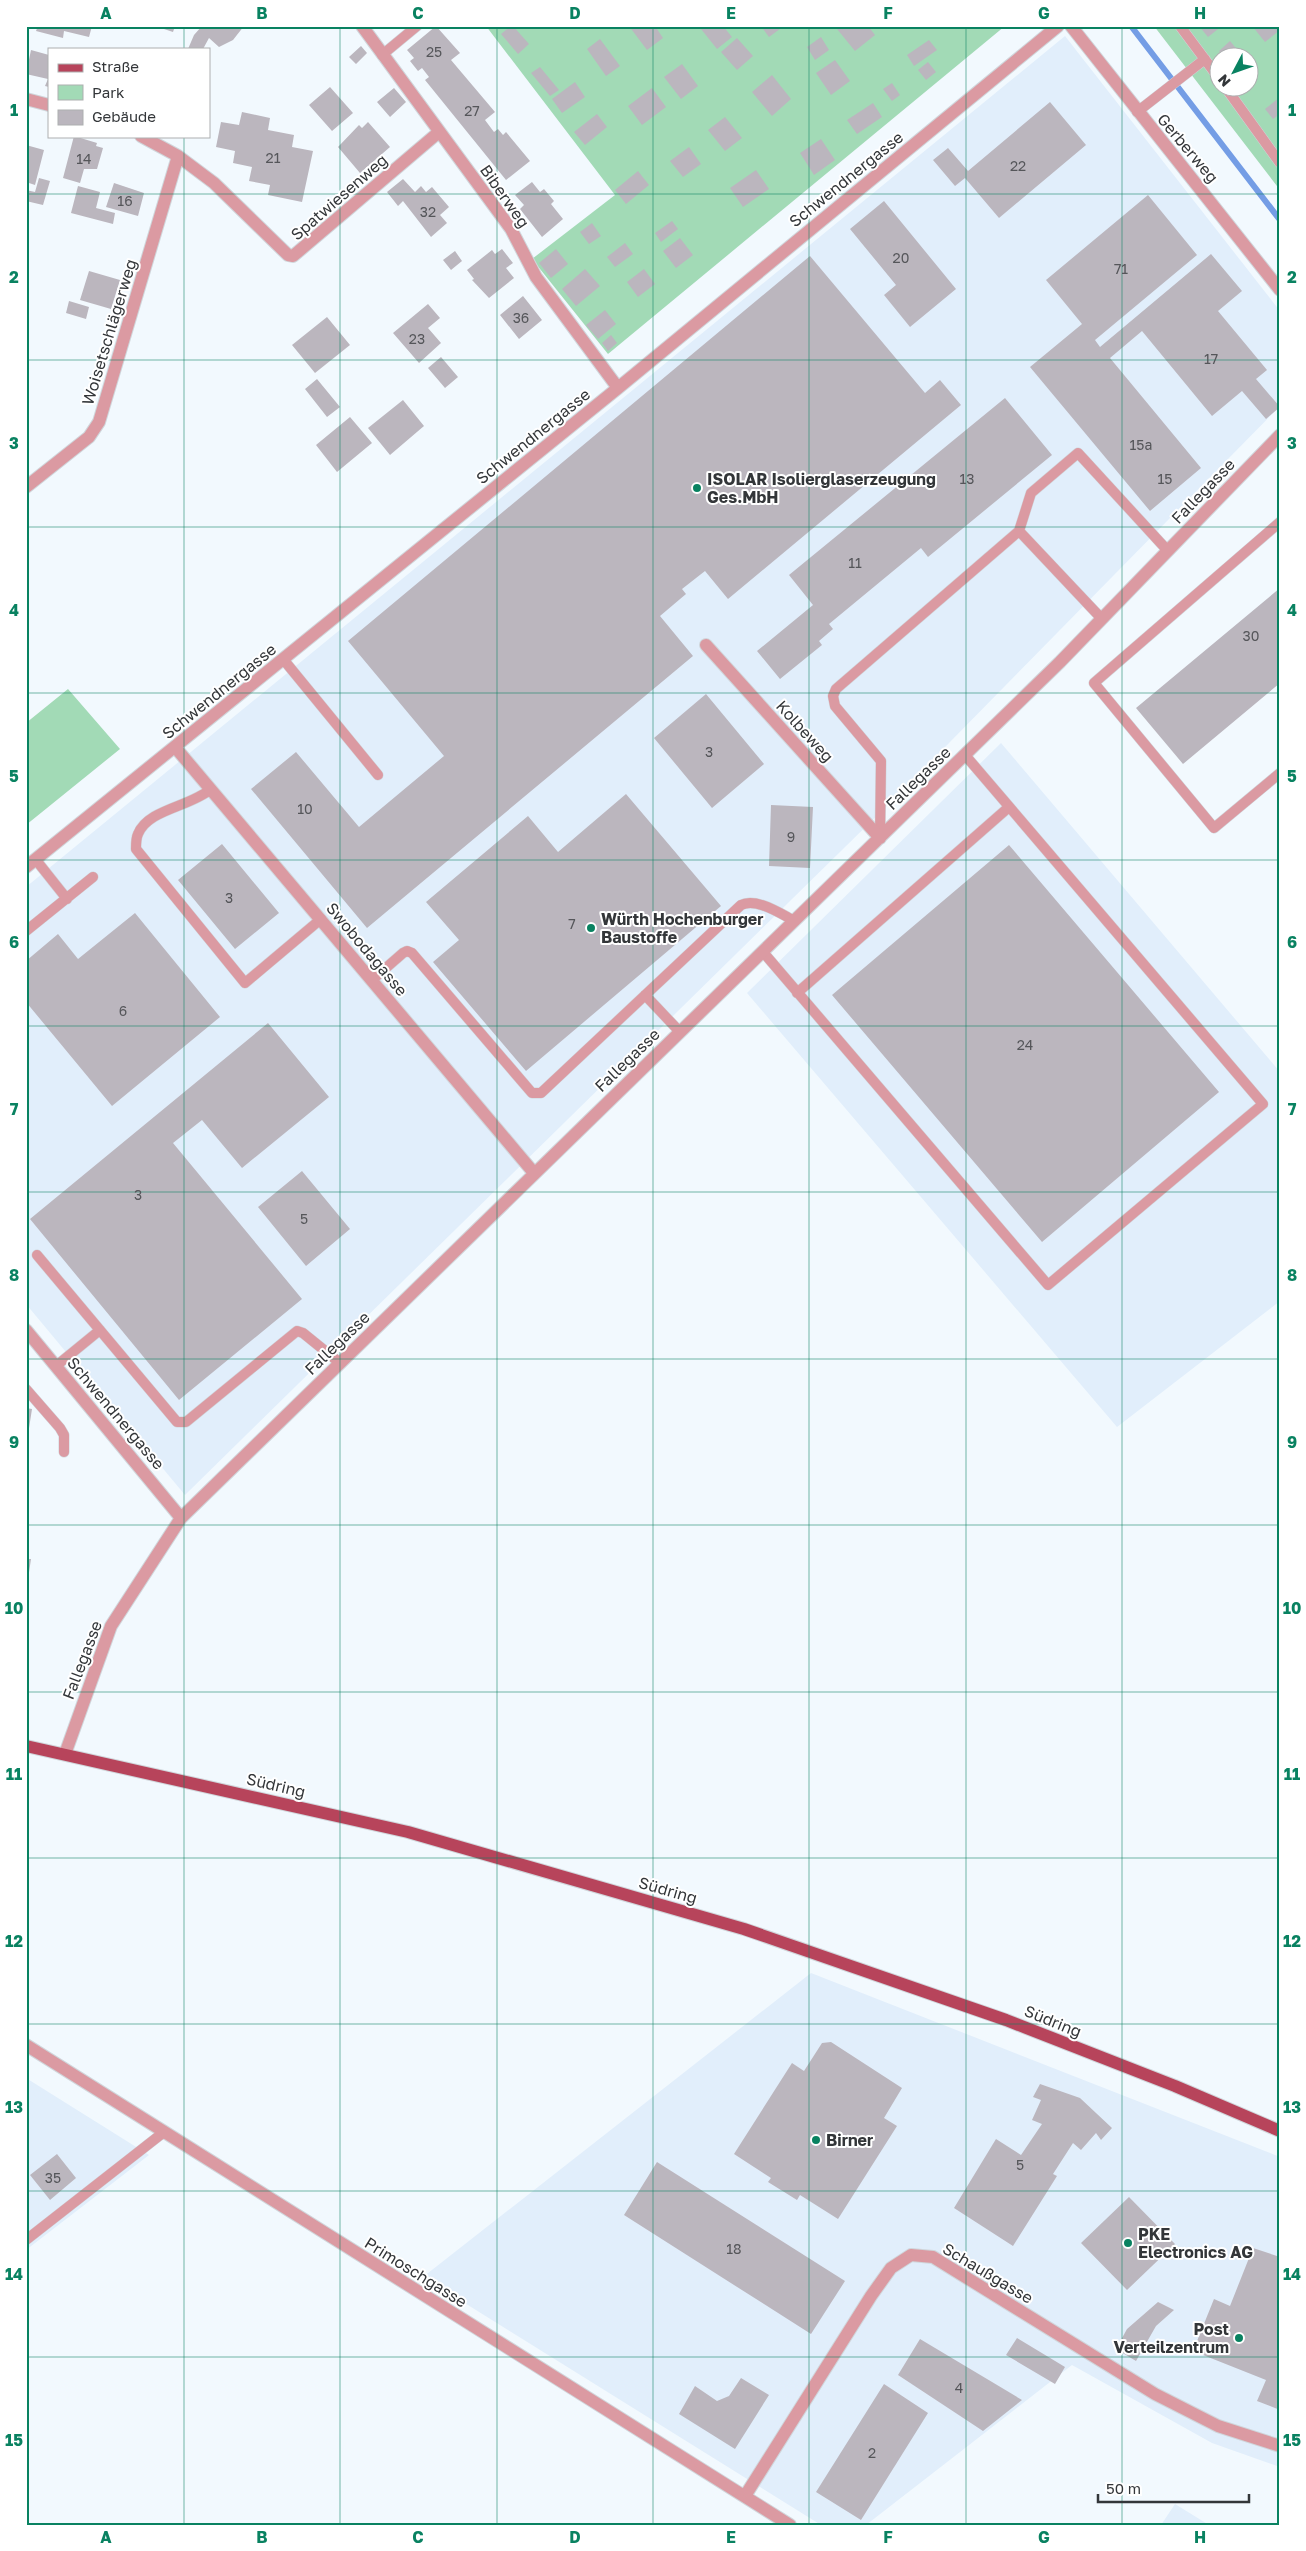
<svg xmlns="http://www.w3.org/2000/svg" width="1306" height="2551" viewBox="0 0 1306 2551" font-family="'Golos Text',sans-serif">
<rect width="100%" height="100%" fill="#f2f9fe"/>
<!-- built -->
<path fill="#e1eefb" d="M1065 36 1280 311V406L895 798 185 1495 26 1304V887Z
M1001 743 1280 1072V1301L1117 1427 747 993Z
M811 1973 1280 2157V2467L1212 2443 1072 2365 866 2525H821L423 2277Z
M26 2078 149 2155 26 2250Z
M1175 2504 1209 2525H1161Z"/>
<!-- green -->
<path fill="#a2dab6" fill-rule="evenodd" d="M486 26H1005L608 354 532 259 615 195Z
M1154 26H1280V190ZM1218 58H1248V88H1218Z
M68 689 120 749 26 825V723Z"/>
<g fill="none" stroke-linecap="round" stroke-linejoin="round">
<!-- stream -->
<path stroke="#749de5" stroke-width="6" d="M1131 26 1280 220"/>
</g>
<!-- building -->
<path fill="#bbb6be" d="M38 26H92L89 37 64 31 63 38 36 31Z
M155 26H175L173 32Z
M202 26H244L233 40 219 47 209 38 203 49H188L194 35Z
M436 26 460 53 451 60 495 112 485 120 494 132 498 129 503 135 506 132 530 161 506 180 425 80 429 77 422 68 418 71 410 61 414 58 407 50Z
M511 26H513L529 44 518 54 501 34Z
M629 26H655L663 38 647 50Z
M704 26H723L732 37 717 49 701 29Z
M761 26H784L769 37Z
M841 26H868L875 35 855 51 837 29Z
M1199 26H1222L1208 37Z
M1280 26V30L1265 42 1253 27Z
M821 37 829 50 815 60 807 47Z
M737 38 753 56 737 70 721 52Z
M600 39 620 66 606 76 587 49Z
M929 40 937 50 914 66 907 55Z
M1230 41 1244 58H1224L1219 51Z
M361 46 367 53 356 64 349 57Z
M31 50 49 55V87L45 86 48 79 26 74Z
M835 60 850 81 831 95 816 73Z
M928 62 936 72 926 80 918 70Z
M682 64 698 86 681 99 664 77Z
M540 67 559 90 550 96 531 73Z
M772 75 791 99 772 116 752 92Z
M575 82 585 97 562 113 552 99Z
M892 83 900 95 892 101 883 89Z
M330 87 353 113 332 131 309 105Z
M394 88 406 102 390 117 377 102Z
M652 88 666 107 642 125 628 106Z
M1280 97V114L1273 119 1265 109Z
M1050 102 1086 145 999 218 965 178 955 186 933 160 948 148 968 171Z
M873 103 882 117 857 134 847 120Z
M242 112 270 118 268 130 294 135 292 147 313 151 302 202 268 195 270 185 249 181 252 167 233 163 235 151 216 147 221 122 239 125Z
M597 114 607 127 585 145 574 132Z
M725 117 742 138 725 151 708 130Z
M368 122 390 147 360 173 338 147 359 125 362 128Z
M74 136 97 143 96 146 103 148 97 169H84L80 183 63 178Z
M821 139 835 160 814 175 800 153Z
M26 145 44 150 35 185 26 182Z
M689 147 701 164 683 177 670 161Z
M756 170 769 189 743 207 730 188Z
M638 171 649 185 626 204 615 190Z
M39 178 50 181 43 205 26 201V190L35 192Z
M403 179 415 192 421 186 426 192 432 187 449 207 440 215 447 223 431 237 403 201 398 206 387 192Z
M532 182 540 192 544 189 554 201 551 204 563 219 542 237 520 209 524 205 515 195Z
M114 183 144 193 138 216 106 207Z
M78 186 100 192 96 208 115 213 113 224 71 213Z
M1148 195 1197 255 1095 340 1100 347 1211 254 1242 291 1218 311 1267 370 1256 379 1280 407 1266 419 1242 391 1212 416 1142 331 1110 358 1201 468 1150 511 1030 367 1082 324 1046 280Z
M884 201 956 289 910 327 884 295 896 285 850 229Z
M672 221 678 229 661 242 655 233Z
M592 223 601 236 589 244 580 232Z
M680 238 693 255 676 268 663 251Z
M625 243 633 254 615 267 607 257Z
M502 249 513 263 506 268 514 278 489 298 472 280 474 279 467 270 492 250 495 254Z
M556 249 568 264 551 278 539 263Z
M455 251 462 261 451 270 443 260Z
M810 256 925 393 940 380 961 405 728 599 705 571 682 589 686 594 660 616 693 656 367 928 251 789 296 752 359 827 444 756 348 641Z
M585 269 600 286 576 306 562 289Z
M644 269 655 284 638 297 627 282Z
M89 271 120 280 111 309 80 300Z
M523 296 542 320 519 339 500 315Z
M69 301 89 307 86 319 66 313Z
M428 304 440 318 428 328 441 343 419 363 393 333Z
M605 310 616 324 598 339 586 325Z
M327 317 350 345 315 373 292 345Z
M611 335 617 343 608 351 602 343Z
M441 357 458 377 445 388 428 368Z
M317 379 340 407 327 417 305 389Z
M1005 398 1052 455 928 557 921 548 829 624 833 629 819 641 822 645 780 679 757 651 813 605 789 575Z
M403 400 424 426 390 455 368 428Z
M350 417 372 443 337 472 316 445Z
M1280 588V683L1183 764 1136 708Z
M706 694 764 764 712 808 654 738Z
M626 794 721 906 526 1071 433 962 459 940 426 902 528 816 558 852Z
M771 805 813 807 810 868 769 866Z
M222 844 279 913 235 949 178 880Z
M1009 845 1219 1092 1042 1242 832 995Z
M135 913 220 1017 112 1106 26 1002V961L58 934 78 959Z
M268 1023 329 1097 242 1168 202 1120 173 1143 302 1299 179 1400 30 1219Z
M302 1171 350 1229 306 1266 258 1207Z
M26 1408 32 1409 27 1441H26Z
M26 1559H31L27 1586H26Z
M831 2042 902 2088 884 2118 897 2126 838 2219 800 2195 797 2200 768 2182 771 2178 734 2154 792 2063 804 2071 822 2043Z
M1040 2084 1080 2098 1112 2128 1101 2140 1096 2133 1081 2150 1073 2143 1053 2174 1057 2176 1013 2246 954 2208 996 2139 1021 2155 1042 2124 1032 2120 1041 2100 1033 2097Z
M57 2154 76 2178 50 2200 30 2175Z
M657 2162 845 2281 811 2334 624 2215Z
M1129 2197 1175 2244 1127 2290 1081 2243Z
M1253 2248 1280 2257V2410L1257 2401 1266 2380 1193 2351 1214 2299 1230 2306Z
M1158 2302 1174 2310 1156 2326 1136 2361 1116 2349 1127 2329Z
M1017 2338 1065 2367 1055 2384 1006 2355Z
M920 2339 1022 2400 983 2431 898 2375Z
M741 2378 769 2395 735 2449 679 2414 695 2386 717 2401 729 2396Z
M884 2384 928 2413 861 2520 816 2492Z"/>
<g fill="none" stroke-linecap="round" stroke-linejoin="round">
<defs>
<path id="service" d="M1180 26 1218 77
M382 55 417 26
M1226 88 1280 163
M1137 112 1205 59
M1280 522 1094 683 1214 828 1280 773
M1019 531 1102 619
M283 659 378 775
M211 789C190 807 148 809 138 834 136 838 136 845 136 849L245 983 321 919
M880 838 881 761 835 706 833 696 836 689 1019 531 1031 493 1078 453 1168 551
M36 860 67 899
M26 931 93 877
M763 952 1048 1285 1263 1104 965 755
M372 980 403 953 407 951 412 953 532 1093H541L741 905C756 897 781 914 795 921
M797 993 1009 807
M645 995 680 1032
M37 1255 177 1422H186L297 1331 303 1333 340 1363
M56 1366 100 1330
M26 1389 60 1428 64 1435V1452
M26 2240 164 2132"/>
<path id="minor" d="M362 26 511 229 536 277 618 388
M1071 26 1280 290
M26 99 49 105
M141 136 178 156 214 183 288 255 293 256 439 132
M26 487 89 437 99 422 178 156
M706 645 880 838
M175 747 534 1173
M26 867 618 388 1058 26
M26 1330 181 1518
M65 1754 111 1626 181 1518 1060 662 1280 435
M26 2045 790 2525
M745 2496 871 2296 891 2268 911 2255 933 2257 1155 2394 1218 2426 1280 2446"/>
<path id="primary" d="M26 1746 408 1832 744 1929 1006 2020 1175 2086 1280 2131"/>
</defs>
<!-- service casing -->
<use href="#service" stroke="#d0d6db" stroke-width="11"/>
<!-- minor casing -->
<use href="#minor" stroke="#d0d6db" stroke-width="14"/>
<!-- primary casing -->
<use href="#primary" stroke="#d0d6db" stroke-width="14"/>
<!-- service -->
<use href="#service" stroke="#db9aa2" stroke-width="10"/>
<!-- minor -->
<use href="#minor" stroke="#db9aa2" stroke-width="12"/>
<!-- primary -->
<use href="#primary" stroke="#b7445b" stroke-width="12"/>
</g>
<!-- grid -->
<path fill="none" stroke="#098261" stroke-width="1" stroke-opacity="0.55" d="M184 26V49M340 26V2525M497 26V2525M653 26V2525M809 26V2525M966 26V2525M1122 26V2525M184 136V2525M26 194H1280M26 360H1280M26 527H1280M26 693H1280M26 860H1280M26 1026H1280M26 1192H1280M26 1359H1280M26 1525H1280M26 1692H1280M26 1858H1280M26 2024H1280M26 2191H1280M26 2357H1280"/>
<!-- markers -->
<g fill="#098261" stroke="#fff" stroke-width="2">
<circle cx="697" cy="488" r="5"/>
<circle cx="591" cy="928" r="5"/>
<circle cx="816" cy="2140" r="5"/>
<circle cx="1128" cy="2243" r="5"/>
<circle cx="1239" cy="2338" r="5"/>
</g>
<g text-anchor="middle" dominant-baseline="central" stroke-width="4" stroke-linejoin="round" paint-order="stroke">
<!-- number labels -->
<g font-size="14" fill="#55565a">
<text x="434" y="51">25</text>
<text x="472" y="110">27</text>
<text x="273" y="157">21</text>
<text x="84" y="158">14</text>
<text x="1018" y="165">22</text>
<text x="125" y="200">16</text>
<text x="428" y="211">32</text>
<text x="901" y="257">20</text>
<text x="1121" y="268">71</text>
<text x="521" y="317">36</text>
<text x="417" y="338">23</text>
<text x="1211" y="358">17</text>
<text x="1141" y="444">15a</text>
<text x="967" y="478">13</text>
<text x="1165" y="478">15</text>
<text x="855" y="562">11</text>
<text x="1251" y="635">30</text>
<text x="709" y="751">3</text>
<text x="305" y="808">10</text>
<text x="791" y="836">9</text>
<text x="229" y="897">3</text>
<text x="572" y="923">7</text>
<text x="123" y="1010">6</text>
<text x="1025" y="1044">24</text>
<text x="138" y="1194">3</text>
<text x="304" y="1218">5</text>
<text x="1020" y="2164">5</text>
<text x="53" y="2177">35</text>
<text x="734" y="2248">18</text>
<text x="959" y="2387">4</text>
<text x="872" y="2452">2</text>
</g>
<!-- street labels -->
<g font-size="16" fill="#333639" stroke="#fff">
<text transform="translate(1188 148) rotate(50)">Gerberweg</text>
<text transform="translate(846 179) rotate(-39)">Schwendnergasse</text>
<text transform="translate(505 196) rotate(55)">Biberweg</text>
<text transform="translate(339 197) rotate(-41)">Spatwiesenweg</text>
<text transform="translate(109 332) rotate(-73)">Woisetschlägerweg</text>
<text transform="translate(533 436) rotate(-39)">Schwendnergasse</text>
<text transform="translate(1203 491) rotate(-46)">Fallegasse</text>
<text transform="translate(219 691) rotate(-39)">Schwendnergasse</text>
<text transform="translate(805 731) rotate(48)">Kolbeweg</text>
<text transform="translate(918 778) rotate(-44)">Fallegasse</text>
<text transform="translate(367 949) rotate(50)">Swobodagasse</text>
<text transform="translate(627 1060) rotate(-44)">Fallegasse</text>
<text transform="translate(337 1343) rotate(-44)">Fallegasse</text>
<text transform="translate(116 1413) rotate(50)">Schwendnergasse</text>
<text transform="translate(82 1660) rotate(-69)">Fallegasse</text>
<text transform="translate(276 1785) rotate(13)">Südring</text>
<text transform="translate(668 1890) rotate(16)">Südring</text>
<text transform="translate(1053 2021) rotate(22)">Südring</text>
<text transform="translate(416 2272) rotate(32)">Primoschgasse</text>
<text transform="translate(988 2273) rotate(31)">Schaußgasse</text>
</g>
<!-- poi labels -->
<g font-size="16" font-weight="bold" fill="#333639" stroke="#fff" text-anchor="start">
<text x="707" y="479">ISOLAR Isolierglaserzeugung<tspan x="707" dy="18">Ges.MbH</tspan></text>
<text x="601" y="919">Würth Hochenburger<tspan x="601" dy="18">Baustoffe</tspan></text>
<text x="826" y="2140">Birner</text>
<text x="1138" y="2234">PKE<tspan x="1138" dy="18">Electronics AG</tspan></text>
<text x="1229" y="2329" text-anchor="end">Post<tspan x="1229" dy="18">Verteilzentrum</tspan></text>
</g>
</g>
<!-- border -->
<rect width="1306" height="2551" fill="none" stroke="#ffffff" stroke-width="55"/>
<!-- legend -->
<rect x="48" y="48" width="162" height="90" fill="#ffffff" stroke="#adafb0"/>
<rect x="58" y="64" width="25" height="8" fill="#b7445b" stroke="#adafb0"/>
<text x="92" y="72" font-size="15" fill="#333639">Straße</text>
<rect x="58" y="85" width="25" height="15" fill="#a2dab6" stroke="#adafb0"/>
<text x="92" y="98" font-size="15" fill="#333639">Park</text>
<rect x="58" y="110" width="25" height="15" fill="#bbb6be" stroke="#adafb0"/>
<text x="92" y="122" font-size="15" fill="#333639">Gebäude</text>
<!-- north arrow -->
<g transform="translate(1234 72) rotate(229)"><circle r="24" fill="#ffffff" stroke="#adafb0"/>
<path d="M0-4L9 19L0 12L-9 19Z" fill="#098261"/>
<text y="-8" font-size="14" font-weight="bold" text-anchor="middle" fill="#333639">N</text>
</g>
<!-- scale -->
<path d="M1098 2494v8h151v-8" fill="none" stroke="#333639" stroke-width="2.5"/>
<text x="1106" y="2494" font-size="15" fill="#333639" stroke="#ffffff" stroke-width="4" paint-order="stroke">50 m</text>
<rect x="28" y="28" width="1250" height="2496" fill="none" stroke="#098261" stroke-width="2"/>
<g font-size="16" text-anchor="middle" font-weight="bold" fill="#098261">
<text x="106" y="19">A</text>
<text x="262" y="19">B</text>
<text x="418" y="19">C</text>
<text x="575" y="19">D</text>
<text x="731" y="19">E</text>
<text x="888" y="19">F</text>
<text x="1044" y="19">G</text>
<text x="1200" y="19">H</text>
<text x="14" y="116">1</text>
<text x="1292" y="116">1</text>
<text x="14" y="283">2</text>
<text x="1292" y="283">2</text>
<text x="14" y="449">3</text>
<text x="1292" y="449">3</text>
<text x="14" y="616">4</text>
<text x="1292" y="616">4</text>
<text x="14" y="782">5</text>
<text x="1292" y="782">5</text>
<text x="14" y="948">6</text>
<text x="1292" y="948">6</text>
<text x="14" y="1115">7</text>
<text x="1292" y="1115">7</text>
<text x="14" y="1281">8</text>
<text x="1292" y="1281">8</text>
<text x="14" y="1448">9</text>
<text x="1292" y="1448">9</text>
<text x="14" y="1614">10</text>
<text x="1292" y="1614">10</text>
<text x="14" y="1780">11</text>
<text x="1292" y="1780">11</text>
<text x="14" y="1947">12</text>
<text x="1292" y="1947">12</text>
<text x="14" y="2113">13</text>
<text x="1292" y="2113">13</text>
<text x="14" y="2280">14</text>
<text x="1292" y="2280">14</text>
<text x="14" y="2446">15</text>
<text x="1292" y="2446">15</text>
<text x="106" y="2543">A</text>
<text x="262" y="2543">B</text>
<text x="418" y="2543">C</text>
<text x="575" y="2543">D</text>
<text x="731" y="2543">E</text>
<text x="888" y="2543">F</text>
<text x="1044" y="2543">G</text>
<text x="1200" y="2543">H</text>
</g>
</svg>
